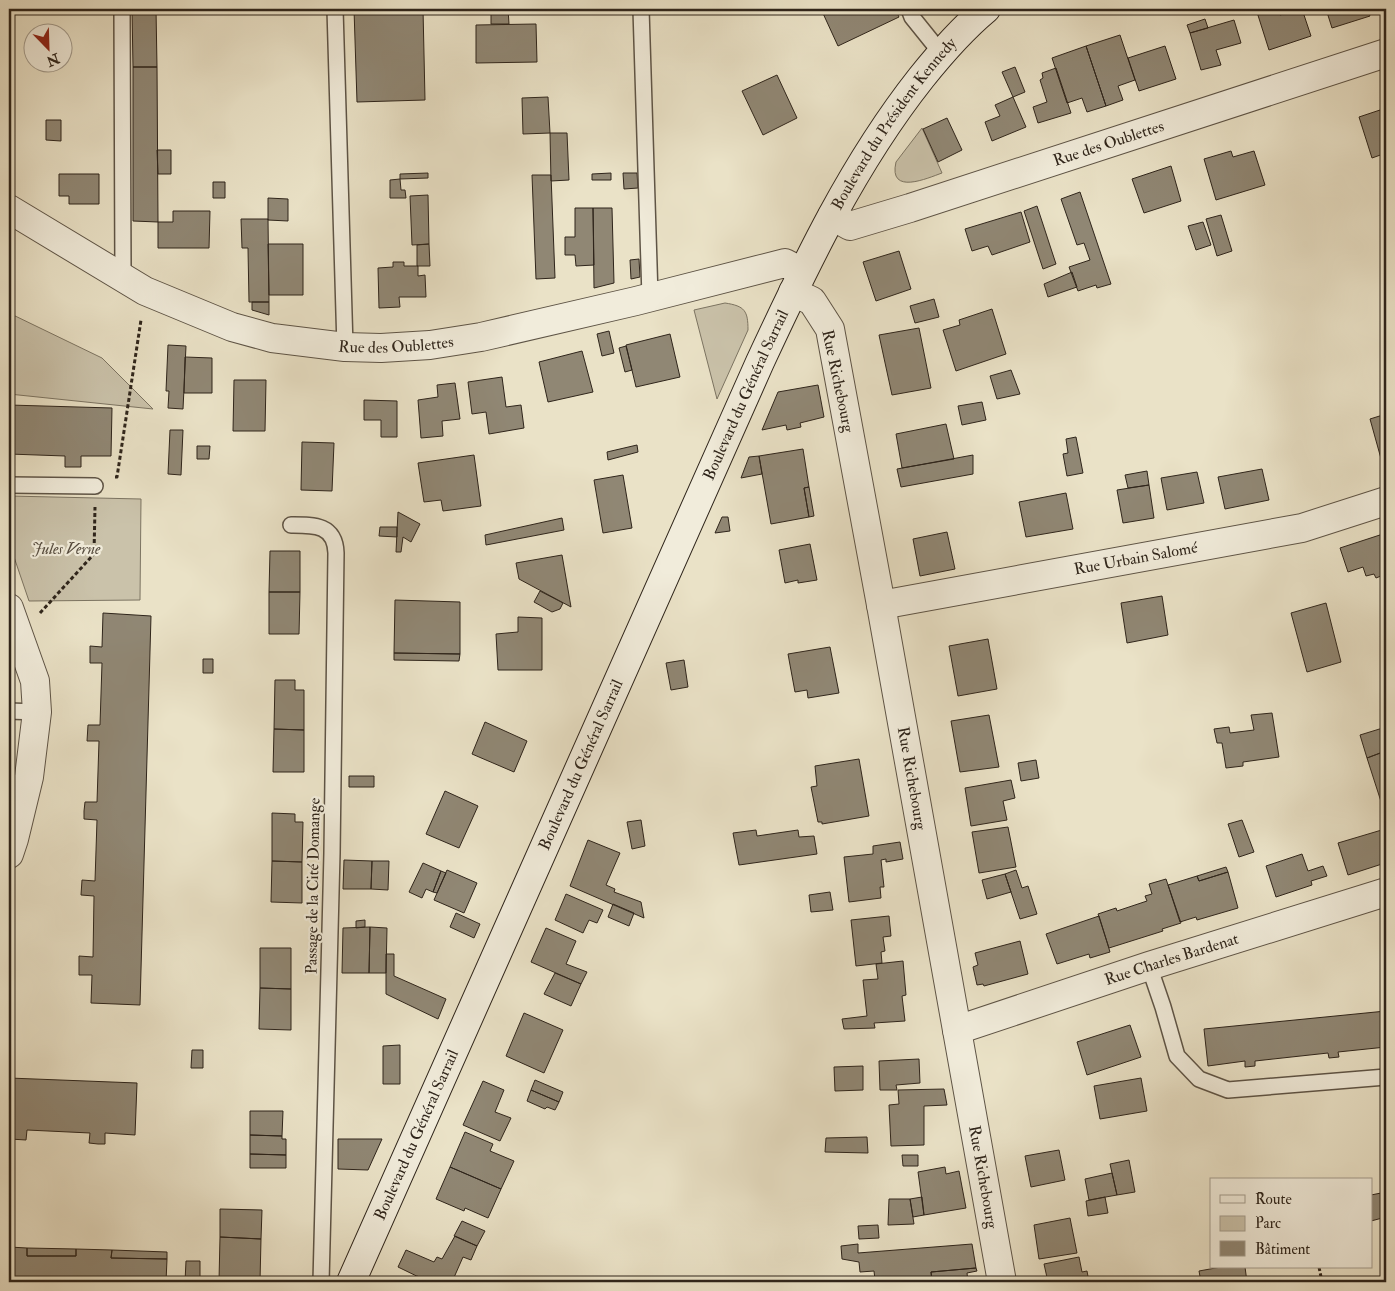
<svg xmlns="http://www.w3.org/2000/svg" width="1395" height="1291" viewBox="0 0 1395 1291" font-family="'IM FELL Double Pica',serif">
<rect width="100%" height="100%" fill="#eae2c7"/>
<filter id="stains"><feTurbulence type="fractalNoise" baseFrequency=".004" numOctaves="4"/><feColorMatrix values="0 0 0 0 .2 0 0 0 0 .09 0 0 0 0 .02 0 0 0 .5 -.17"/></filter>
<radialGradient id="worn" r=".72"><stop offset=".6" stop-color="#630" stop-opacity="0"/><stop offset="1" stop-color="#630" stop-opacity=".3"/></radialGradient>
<!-- green -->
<path fill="#cac2aa" stroke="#7c7462" d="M922 128 942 173C928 178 888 196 896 162Z
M725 303C745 306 748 311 748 330L717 399 694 310Z
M9 313 102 358 153 409 9 394Z
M9 496 141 499 140 600 29 601 14 557 9 549Z"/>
<!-- building -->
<path fill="#908774" stroke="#2f251b" d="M132 9H156L157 67H133Z
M354 9H423L425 100 357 102Z
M491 9H508L509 24H491Z
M821 9H895L899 17 838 46Z
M1256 9H1278L1280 15 1302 9 1311 36 1269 50Z
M1326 9H1367L1370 16 1332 28Z
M1205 19 1208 28 1190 33 1187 25Z
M1234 20 1241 43 1216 50 1221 65 1201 70 1190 33Z
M536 24 537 62 476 63V25Z
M1120 35 1135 80 1118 86 1123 100 1106 106 1086 46Z
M1086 46 1106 106 1087 112 1082 98 1067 103 1052 58Z
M1165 46 1176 79 1139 91 1128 58Z
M133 67H157L158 222 133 221Z
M1015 67 1025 92 1013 97 1002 72Z
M1056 68 1071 113 1038 123 1033 107 1047 102 1040 80 1043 78 1042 73Z
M777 75 797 118 763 135 742 91Z
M548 97 550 133 523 134 522 98Z
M1013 97 1026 127 992 141 985 122 1000 116 995 105Z
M1380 110 1382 115 1386 114V153L1372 158 1359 117Z
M947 118 962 150 938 162 923 129Z
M46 120H61V141L46 140Z
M550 133H567L569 180 551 181Z
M157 150H171V174H158Z
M1231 151 1233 157 1254 151 1265 185 1216 200 1204 159Z
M1171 166 1181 201 1144 213 1132 179Z
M428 173V178L400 179V174Z
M611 173V180H592V174Z
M623 173H637L638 188 624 189Z
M59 174H99V204H69V196H59Z
M532 175H551L555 278 536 279Z
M400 179 401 190H405L406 198H390V180Z
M213 182H225V198H213Z
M1080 192 1111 284 1097 288 1096 285 1078 291 1069 267 1090 260 1084 243 1077 245 1061 199Z
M428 195 429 244 412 245 410 196Z
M268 198 288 199V221L268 220Z
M1037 206 1056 264 1043 269 1024 211Z
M575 208H593L594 265 576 266 575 255H565V237H575Z
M593 208H612L614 283 594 288Z
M173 211H210L209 248H158V222H173Z
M1021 212 1030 242 992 255 988 246 972 251 965 229Z
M1221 215 1232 251 1217 256 1206 219Z
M241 219H268L269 302H249L248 248H242Z
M1203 222 1211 245 1196 250 1188 226Z
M268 244H303V295H269Z
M429 244 430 266H417V245Z
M899 251 911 289 876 301 863 262Z
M639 259 640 277 631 279 630 260Z
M393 262H404V266H418V276L425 275 426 297H399L400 307 379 308 378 268 393 267Z
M1072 272 1077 287 1048 297 1044 284Z
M934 299 939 317 915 323 910 306Z
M252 302H269V315L252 310Z
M992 309 1006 354 956 371 943 330 960 325 959 320Z
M919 328 931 388 892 395 879 335Z
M609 331 614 353 602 356 597 334Z
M670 334 680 377 636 387 626 345Z
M168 345 186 346 183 409 168 408 169 391H166Z
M626 346 632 370 625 372 619 348Z
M582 351 593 392 548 402 539 362Z
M185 357 212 358V393H184Z
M1011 370 1020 394 997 399 990 376Z
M502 377 506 407 521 405 524 428 489 434 486 412 472 414 468 382Z
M234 380H266L265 431H233Z
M455 383 460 419 442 421 443 436 421 438 418 400 438 397 437 385Z
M818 385 824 417 800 423 801 427 787 430 786 425 762 430 778 392Z
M364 400 397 401V437H381V420H364Z
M982 402 986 420 962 425 958 406Z
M9 405 112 408 111 456H81V467H65V456L9 454Z
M1386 414V473H1385L1370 419Z
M946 424 954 459 902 468 896 434Z
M170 430H183L181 475 168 474Z
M1076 437 1083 473 1067 476 1063 454 1068 453 1066 439Z
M302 442 334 443 332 491 301 490Z
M637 445 638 452 608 460 607 452Z
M197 446H210L209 459H197Z
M803 449 809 487 804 488 809 517 771 524 759 456Z
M474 455 481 506 443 511 441 500 424 502 418 463Z
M973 455V474L901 487 897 469Z
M759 456 762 474 741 478 749 457Z
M1262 469 1269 500 1225 509 1218 477Z
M1147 471 1149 485 1128 488 1125 475Z
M1197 472 1204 503 1167 510 1161 478Z
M623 475 632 528 603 533 594 480Z
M1149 485 1154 518 1123 523 1117 490Z
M809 487 814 516 809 517 804 488Z
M1066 493 1073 529 1026 537 1019 502Z
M398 512 420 524 411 542 403 537 401 552H396Z
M722 517H728L730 531 715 533Z
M562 518 564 530 486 545 485 535Z
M380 527H397V537L379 536Z
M947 532 955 569 920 576 913 539Z
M1386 533V574L1376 578 1374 574 1366 576 1363 567 1348 572 1340 548Z
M810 544 817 580 798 583V580L785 583 779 550Z
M270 551H300V592H269Z
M562 555 571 607 519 579 516 563Z
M540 591 563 603 560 609 552 612 534 602Z
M269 592H300L299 634H269Z
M1162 596 1168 635 1127 643 1121 603Z
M395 600 460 602V654L394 653Z
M1326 603 1341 662 1307 672 1291 613Z
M103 613 151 616 140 1005 91 1003 92 975H79V956L93 957 94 896 81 895 82 880 95 881 97 820 84 819V811L85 802H97L99 741H87L88 725H100L102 663H90V646L102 647Z
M518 617 542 618V670H498L496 634 518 632Z
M988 639 997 689 958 696 949 646Z
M830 647 839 693 808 698 807 690 795 692 788 654Z
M394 653 460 654 459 661 394 660Z
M203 659H213V673H203Z
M684 660 688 687 671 690 666 663Z
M275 680H295V690H304V730L274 729Z
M1272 713 1279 757 1243 762V766L1226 768 1222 743H1217L1214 729 1229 727 1230 733 1254 730 1251 715Z
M989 715 999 767 960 772 951 721Z
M485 722 527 741 514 772 472 754Z
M1386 727V751L1367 758 1360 735Z
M274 729 304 730V772H273Z
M1380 753 1386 772V813L1385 814 1367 758Z
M859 759 869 816 822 824V822H818L811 787 817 786 815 766Z
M1036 760 1039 778 1021 781 1018 763Z
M349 776H374V787H349Z
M1011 780 1015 798 1003 801 1007 820 971 826 965 788Z
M445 791 478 806 459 848 426 834Z
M272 813 295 814V822H303L302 862 272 861Z
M641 820 645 846 632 849 627 822Z
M1242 820 1254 852 1239 857 1228 824Z
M1008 827 1016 867 979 873 972 832Z
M1385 829 1386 875 1382 864 1348 875 1338 843Z
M756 830 757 836 798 830 799 837 814 836 817 854 739 865 733 833Z
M588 840 620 853 606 885 615 889 614 892 641 902 644 918 570 886Z
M900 842 903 859 886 862V859L881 860 884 887H880L881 898 849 902 844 857 873 854V846Z
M1302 854 1308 871 1323 866 1327 876 1311 881 1312 885 1276 897 1266 866Z
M344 860 372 861 371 889H343Z
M272 861 302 862V903L271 902Z
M372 861H389L388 890 371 889Z
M423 863 441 871 433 892 426 889 422 898 409 892Z
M1226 867 1228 872 1199 881 1197 876Z
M447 870 477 883 464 913 434 900Z
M1016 870 1022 888 1028 886 1037 914 1020 919 1005 874Z
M441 871 446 873 437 893 433 892Z
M1228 872 1238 908 1197 920 1196 917 1180 922 1168 885 1197 876 1199 881Z
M1005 874 1011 892 987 899 982 880Z
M1166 879 1181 923 1162 929 1163 931 1109 948 1098 914 1116 908 1117 911 1147 901 1145 896 1152 894 1149 884Z
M830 892 833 910 811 912 809 895Z
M566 894 603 910 597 923 589 920 583 933 555 920Z
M613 904 634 913 629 926 608 917Z
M456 913 480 924 474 938 450 927Z
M889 916 891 936 883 937 885 951 881 952 882 963 856 966 851 920Z
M1099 916 1110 952 1090 958 1089 954 1057 964 1046 934Z
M365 920V927L356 928V921Z
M370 927 387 928 386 973H369Z
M370 927 369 973H342L343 928Z
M546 928 576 941 566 964 587 972 581 984 531 962Z
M1020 941 1028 974 984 986 983 984 977 985 973 967 978 965 975 953Z
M260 948H291V989L260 988Z
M386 954H394V976L446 999 438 1019 386 994Z
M903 961 906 995 902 996 905 1021 874 1023 875 1028 844 1029 842 1019 867 1016 863 980 878 979 876 964Z
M555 973 581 984 571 1006 544 994Z
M260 988 291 989V1030L259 1029Z
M1386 1011V1047L1338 1052 1339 1057 1329 1058 1328 1053 1255 1061V1066L1245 1067V1061L1208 1066 1204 1029Z
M524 1013 563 1030 544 1073 506 1056Z
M1130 1025 1141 1057 1087 1075 1077 1042Z
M400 1045V1084H383V1046Z
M192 1050H203V1068H191Z
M919 1059 920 1083 896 1085 897 1090H880L879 1061Z
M863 1066V1090L835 1091 834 1067Z
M9 1078 137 1083 135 1135 105 1133V1144H98L89 1143 90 1133 27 1130 26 1140 10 1139Z
M1141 1078 1147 1111 1100 1119 1094 1086Z
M535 1080 563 1092 559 1102 531 1090Z
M483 1081 504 1090 495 1112 511 1118 500 1141 463 1125Z
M944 1089 947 1105 924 1106V1145L891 1146 889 1105 899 1104 898 1090Z
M531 1090 559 1102 555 1110 547 1107 545 1109 527 1101Z
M250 1111H283L282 1136 250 1135Z
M465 1132 493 1144 490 1151 514 1161 501 1189 450 1167Z
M250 1135 282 1136V1139H286V1155L250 1154Z
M867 1137 868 1153 825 1152 826 1138Z
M338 1139H382L368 1170 338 1169Z
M1059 1150 1065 1180 1031 1187 1025 1156Z
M250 1154 286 1155V1168H250Z
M902 1155H918V1166H903Z
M1129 1160 1135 1192 1117 1195 1110 1164Z
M450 1167 501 1189 488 1218 465 1208 464 1211 436 1199Z
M945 1167 946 1174 959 1171 966 1208 924 1215 918 1172Z
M1112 1173 1117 1195 1089 1200 1085 1179Z
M1386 1192V1217L1371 1221V1195Z
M922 1197 924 1215 913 1217 910 1199Z
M1105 1197 1108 1213 1088 1216 1086 1201Z
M889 1199H910L914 1224 888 1225Z
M220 1209 262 1210 261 1239 220 1237Z
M1070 1218 1077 1253 1039 1259 1034 1225Z
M462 1221 485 1231 477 1246 454 1236Z
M878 1225 879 1238 859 1239 858 1226Z
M455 1236 477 1246 471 1260 463 1257 452 1282H429L398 1267 406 1250 434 1262 437 1257 442 1259Z
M220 1237 261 1239 260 1281H219Z
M858 1244V1253L972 1244 976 1268 931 1272 932 1281 901 1282 900 1277 875 1280 874 1271 860 1272 859 1262 842 1259 841 1246Z
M9 1247 27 1248V1256H76V1249L112 1250 111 1258 167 1259 166 1282H9Z
M27 1248 76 1249V1256H27Z
M112 1250 167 1252V1259L111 1258Z
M1079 1257 1082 1272 1087 1271 1089 1282H1048L1044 1264Z
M186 1261H200V1282H185Z
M1221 1267H1245L1247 1282H1201L1199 1271Z
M976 1268 977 1271 967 1273 968 1282H932L931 1272Z
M417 1276 429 1282H414Z"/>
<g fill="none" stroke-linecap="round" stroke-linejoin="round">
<defs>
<path id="lane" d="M122 9 123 276
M335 9 345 347
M641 9 650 297
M909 9 912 17 941 53
M9 485 95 486
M291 525C313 525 335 524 336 553L332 853 321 1282
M9 711 37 712
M1149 966 1163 1007 1177 1056 1199 1079 1228 1090 1386 1077"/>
<g id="street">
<path id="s1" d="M9 209 145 291 232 327 272 338 345 347 381 348 430 345 481 337 636 301 785 263 802 272"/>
<path id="s2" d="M832 216 850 226 910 208 1386 53"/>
<path id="s3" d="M793 292 812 301 830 329 881 605 1002 1282"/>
<path id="s4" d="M881 605 1302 528 1386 501"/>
<path d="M9 608 35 681 37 712 29 777 14 839 9 854"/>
<path id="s5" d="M957 1030 1149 966 1386 892"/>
</g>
<g id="secondary">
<path id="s6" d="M351 1282 760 362C806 263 853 164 921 78 941 53 962 29 986 9"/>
</g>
</defs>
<!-- lane casing -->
<use href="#lane" stroke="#5e5446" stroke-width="18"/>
<!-- street casing -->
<use href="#street" stroke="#5e5446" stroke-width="30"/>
<!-- secondary casing -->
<use href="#secondary" stroke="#2f251b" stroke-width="30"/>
<!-- path -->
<path stroke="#2f251b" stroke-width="3" stroke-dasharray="4 2.5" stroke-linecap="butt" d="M115 477H117L141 320
M40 613 94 554 95 507
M1386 1224V1225
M1319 1267 1322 1282"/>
<!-- lane -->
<use href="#lane" stroke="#f1ecdb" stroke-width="15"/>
<!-- street -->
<use href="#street" stroke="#f1ecdb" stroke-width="28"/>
<!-- secondary -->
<use href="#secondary" stroke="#f1ecdb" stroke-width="28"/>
</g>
<g text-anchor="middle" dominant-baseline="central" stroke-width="4.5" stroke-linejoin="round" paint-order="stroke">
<!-- street labels -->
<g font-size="16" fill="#2f251b" stroke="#f1ecdb">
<text stroke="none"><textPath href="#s6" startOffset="1281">Boulevard du Président Kennedy</textPath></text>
<text stroke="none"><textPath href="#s2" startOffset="292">Rue des Oublettes</textPath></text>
<text stroke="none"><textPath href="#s1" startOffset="419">Rue des Oublettes</textPath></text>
<text transform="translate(838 381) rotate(78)">Rue Richebourg</text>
<text stroke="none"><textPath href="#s6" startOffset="971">Boulevard du Général Sarrail</textPath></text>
<text stroke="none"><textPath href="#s4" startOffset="259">Rue Urbain Salomé</textPath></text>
<text stroke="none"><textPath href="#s6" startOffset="566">Boulevard du Général Sarrail</textPath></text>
<text stroke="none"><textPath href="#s3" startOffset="511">Rue Richebourg</textPath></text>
<text transform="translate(313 886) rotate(-89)">Passage de la Cité Domange</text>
<text stroke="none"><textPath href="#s5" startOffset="226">Rue Charles Bardenat</textPath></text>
<text stroke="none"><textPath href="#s6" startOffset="161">Boulevard du Général Sarrail</textPath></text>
<text stroke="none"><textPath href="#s3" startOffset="916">Rue Richebourg</textPath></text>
</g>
<!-- park labels -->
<g font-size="16" font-style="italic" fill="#564c3f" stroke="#f1ecdb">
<text x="66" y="549">Jules Verne</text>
</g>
</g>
<!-- margin -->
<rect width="1395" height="1291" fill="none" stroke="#eae2c7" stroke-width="30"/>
<rect x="10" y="10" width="1375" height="1271" fill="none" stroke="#2f251b" stroke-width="2.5"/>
<rect x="15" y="15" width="1365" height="1261" fill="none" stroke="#2f251b"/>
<!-- legend -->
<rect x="1210" y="1178" width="162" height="90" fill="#f1ecdb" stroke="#a39c8e"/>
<rect x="1220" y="1195" width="25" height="8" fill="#f1ecdb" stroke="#a39c8e"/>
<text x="1255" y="1204" font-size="15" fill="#2f251b">Route</text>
<rect x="1220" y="1216" width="25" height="15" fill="#cac2aa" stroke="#a39c8e"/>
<text x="1255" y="1228" font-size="15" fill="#2f251b">Parc</text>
<rect x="1220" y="1241" width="25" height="15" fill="#908774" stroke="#a39c8e"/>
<text x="1255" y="1254" font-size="15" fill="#2f251b">Bâtiment</text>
<!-- north arrow -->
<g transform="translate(48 48) rotate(157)"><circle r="24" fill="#f1ecdb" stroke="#a39c8e"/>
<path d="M0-4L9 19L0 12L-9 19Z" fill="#8f2418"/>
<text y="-8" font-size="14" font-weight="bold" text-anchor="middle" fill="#2f251b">N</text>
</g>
<rect width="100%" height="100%" filter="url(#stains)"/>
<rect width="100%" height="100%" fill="url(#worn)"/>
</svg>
